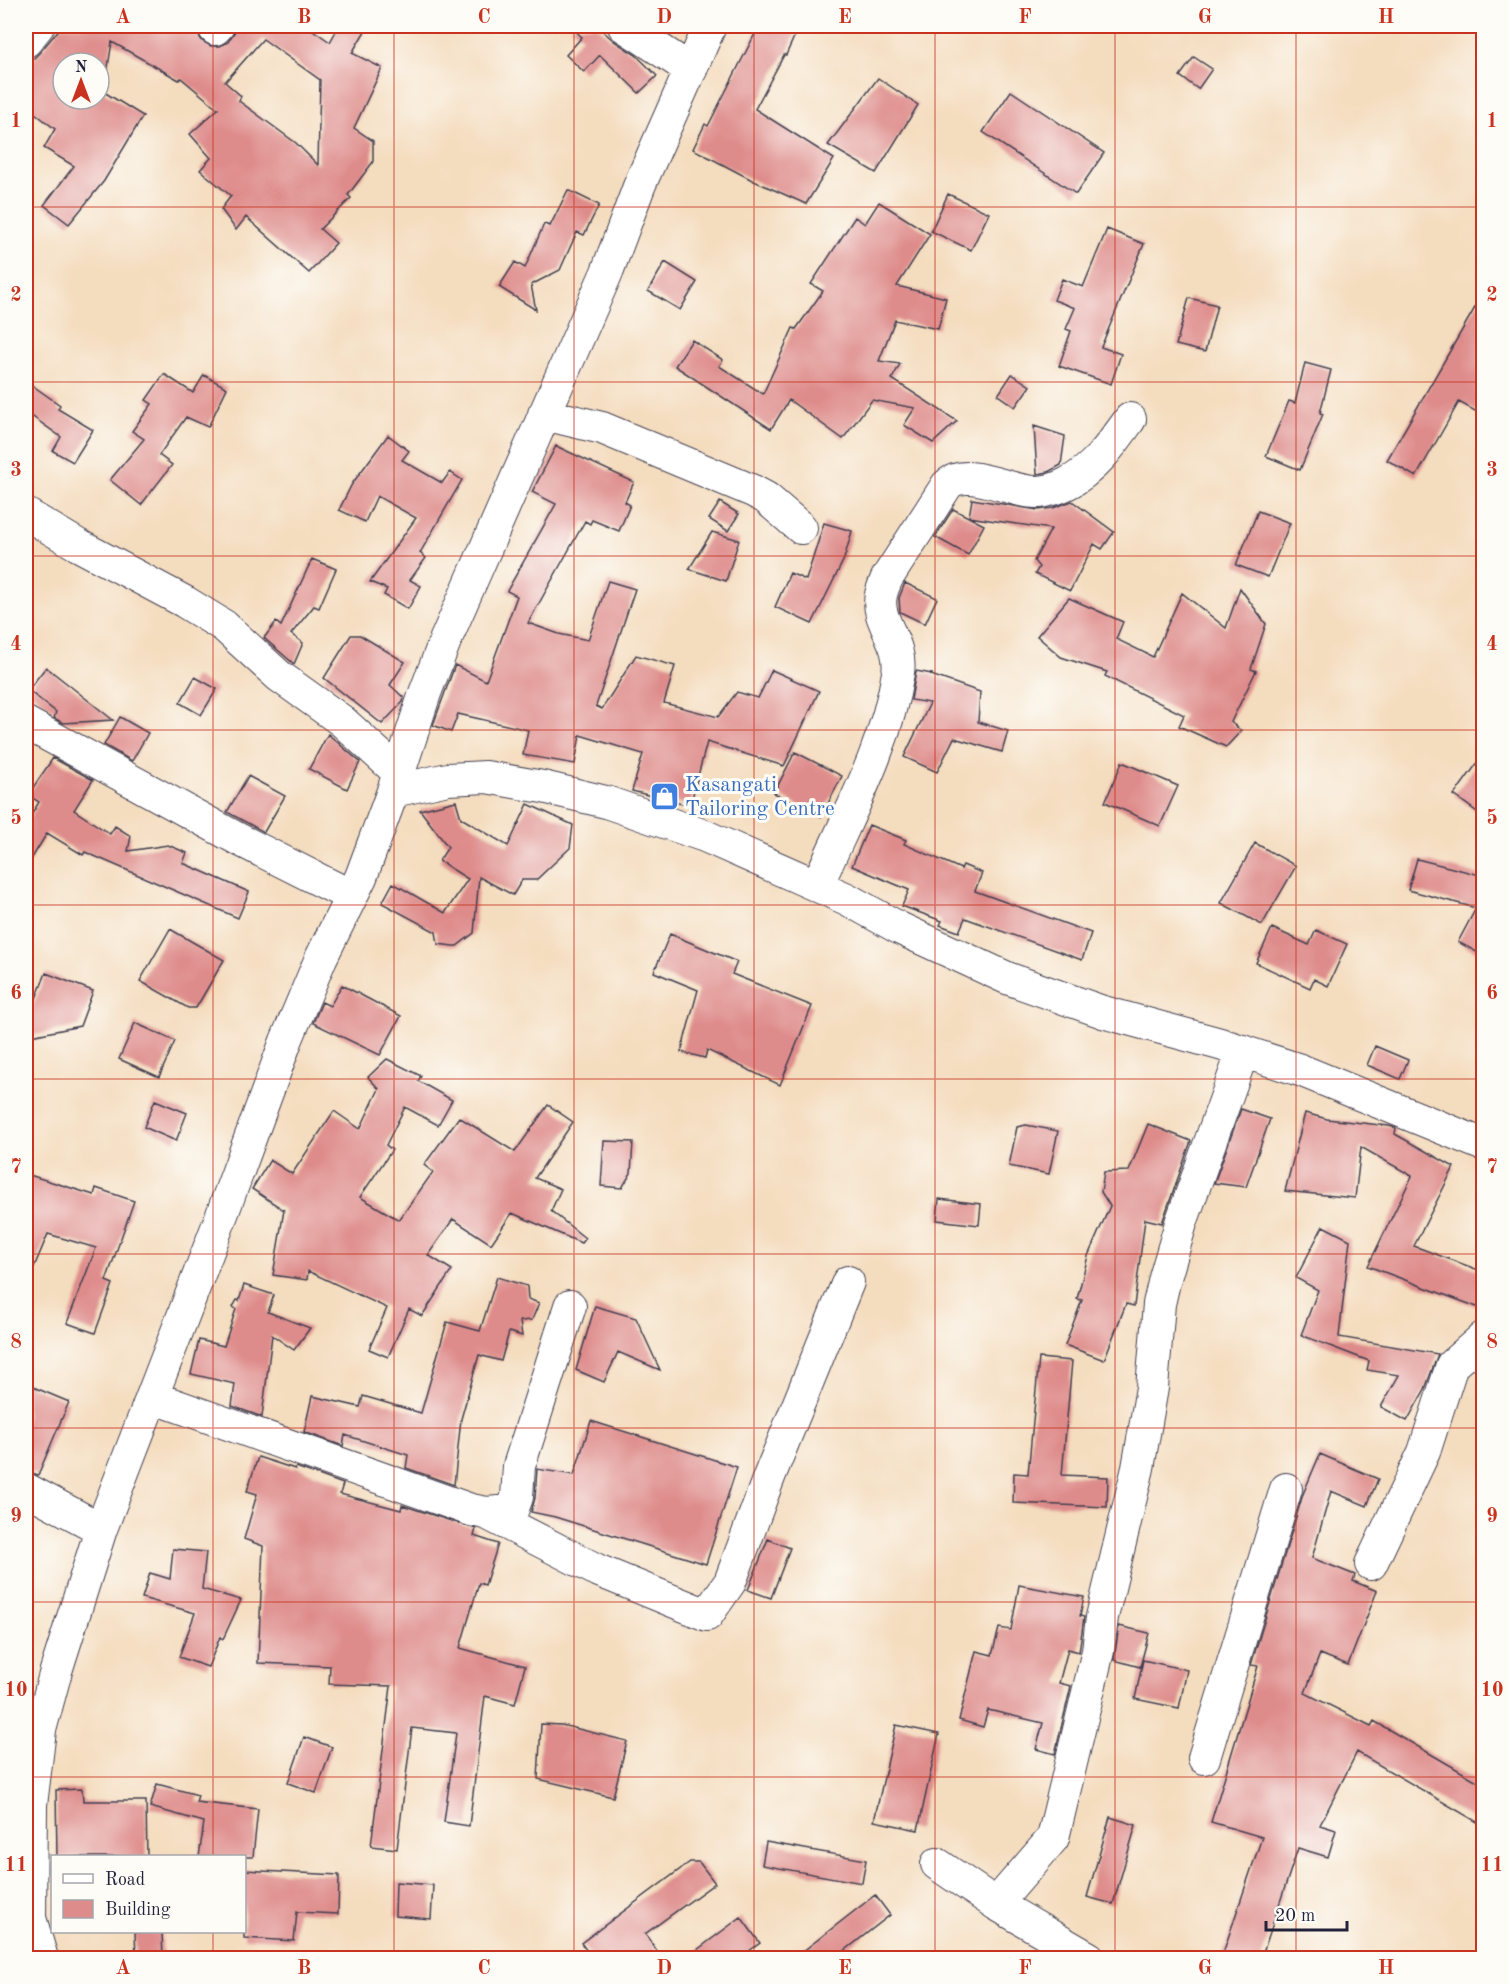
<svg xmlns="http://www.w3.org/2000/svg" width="1509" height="1984" viewBox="0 0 1509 1984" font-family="'Old Standard TT',serif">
<rect width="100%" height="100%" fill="#fdfcf7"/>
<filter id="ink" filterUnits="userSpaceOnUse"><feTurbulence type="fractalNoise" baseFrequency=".0167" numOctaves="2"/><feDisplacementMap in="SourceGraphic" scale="12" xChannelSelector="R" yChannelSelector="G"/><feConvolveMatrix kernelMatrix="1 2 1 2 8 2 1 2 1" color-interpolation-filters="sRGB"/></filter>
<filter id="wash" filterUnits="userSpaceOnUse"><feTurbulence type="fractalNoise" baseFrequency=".008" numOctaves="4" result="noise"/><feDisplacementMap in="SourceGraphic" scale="24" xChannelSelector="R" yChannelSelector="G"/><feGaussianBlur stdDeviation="1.35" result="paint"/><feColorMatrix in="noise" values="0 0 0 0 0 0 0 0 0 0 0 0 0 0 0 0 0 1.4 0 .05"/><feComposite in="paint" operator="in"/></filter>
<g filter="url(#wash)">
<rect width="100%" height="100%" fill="#f4dcbe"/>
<g id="blocks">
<!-- building -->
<path fill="#de8c8b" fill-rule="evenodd" d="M62 26H198V34L202 41 211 46H220L228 42 235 31V26H307L330 42 339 26H368L352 53 382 68 354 128 373 141V162L348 195 351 198 320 229 336 243 309 273 246 217 236 230 221 209 231 196 200 170 211 158 190 134 218 109 181 78 179 80 112 42 104 92 143 116 104 181 69 224 44 205 74 166 44 148 55 129 26 106V66L40 52ZM263 39 320 80 318 165 296 143 239 101 241 96 225 82ZM63 63H99V99H63Z
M570 26H597L614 41 636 55 657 76 639 93 600 55 584 72 566 55 582 37Z
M759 26H799L786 55H784L755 109 834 159 806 204 754 181 693 149 705 124 708 126Z
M1194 57 1212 69 1198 89 1180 76Z
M878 78 918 105 876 173 828 145Z
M1011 91 1104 153 1076 194 983 132Z
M568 190 599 205 584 235 577 232 560 270 531 285 536 310 499 287 515 262 525 268 544 224 550 226Z
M948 194 989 213 971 250 931 231Z
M879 202 930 234 897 286 946 298 938 329 895 320 879 361 900 364 892 379 957 421 933 443 904 425 915 408 872 400 843 439 789 400 771 429 675 366 692 340 723 360 719 366 763 394 793 328 796 329 823 291 811 284 855 217 865 224Z
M1107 229 1144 244 1101 347 1121 354 1111 384 1059 366 1071 331 1066 329 1075 308 1054 300 1062 279 1083 287Z
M665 262 697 282 680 310 648 291Z
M1484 292V416L1459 402 1416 477 1387 460Z
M1189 298 1217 305 1205 352 1176 345Z
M1305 363 1331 370 1320 413 1323 414 1300 470 1266 456 1289 401 1295 403Z
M164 374 193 393 204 375 227 388 208 427 186 417 159 455 172 465 141 505 110 480 144 439 132 431 152 404 146 400Z
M1012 374 1030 386 1015 407 998 395Z
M26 381 60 405 58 409 93 430 73 462 53 451 61 437 26 412Z
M1034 426 1065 436 1061 465 1048 472 1038 474H1037Z
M388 435 409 451 402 460 442 483 450 472 462 480 420 553 426 558 410 580 421 586 408 609 384 595 387 589 370 582 416 518 377 496 365 522 339 510 352 484Z
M556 446 634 482 625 502 630 505 619 531 592 520 590 524 585 521 528 623 559 634 588 640 608 581 635 589 596 706 602 709 636 655 675 666 664 703 718 717 737 692 758 698 772 670 819 691 784 766 707 742 690 806 632 791 643 754 580 735 575 764 523 755 528 730 458 714 451 732 433 725 455 665 486 681 517 596 507 591 556 504 532 492Z
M972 499 1038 510 1053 508 1072 501 1114 532 1102 549 1094 544 1070 591 1035 574 1039 567 1034 561 1051 529 969 517Z
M720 502 739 514 728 531 709 519Z
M953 509 984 525 968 555 935 537Z
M1258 511 1290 523 1268 577 1236 565Z
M824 523 852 531 844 559 812 624 775 607 790 573 806 580Z
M712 532 739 540 726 581 689 569Z
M312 559 336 569 319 608 314 606 291 634 303 643 294 664 264 638 276 622 281 626Z
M905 583 937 598 925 624 900 612 899 598Z
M1240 588 1266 624 1251 669 1256 671 1231 722 1241 731 1226 747 1179 726 1184 715 1105 676 1107 672 1061 657 1037 636 1069 598 1123 622 1116 639 1153 657 1182 593 1226 628Z
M351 635H360L405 662 390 685 404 698 403 702 382 724 324 678Z
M46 667 113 720 63 723 54 718 56 712 28 690Z
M916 671 932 674 931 675 980 692 978 722 1008 731 1002 752 954 738 937 772 904 757 930 703 911 700Z
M195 677 217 689 201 715 180 703Z
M120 717 148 733 132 761 104 745Z
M328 734 360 762 347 789 309 769Z
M795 752 842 776 821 817 774 793Z
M1484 754V817L1454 795Z
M53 758 93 780 74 810 110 834 115 826 131 836 128 851 168 845 187 853 183 863 249 892 238 918 85 852 83 855 47 833 26 868V824L39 802 28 795Z
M1122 762 1178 786 1160 826 1105 802Z
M248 776 285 796 264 832 227 812Z
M456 801 461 818 508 846 528 804 573 825 570 848 536 880H522L513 895 479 877 474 933 457 946H453L438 944 436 932 382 903 393 883 445 913 468 879 439 861 448 847 420 810Z
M869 825 906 840 904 844 961 869 963 865 982 873 975 891 1091 933 1082 960 965 918 959 932 940 925 942 921 902 906 909 890 852 866Z
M1255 843 1296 866 1262 925 1221 903Z
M1417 859 1484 876V956L1458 942 1476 908 1408 890Z
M1272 928 1309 945 1316 930 1347 944 1328 986 1314 979 1310 988 1256 963Z
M170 929 224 960 196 1008H188L140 981Z
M670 934 737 962 732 974 812 1006 780 1085 707 1050 705 1058 681 1052 698 990 654 972Z
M46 973 93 991 80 1026 26 1037V1024Z
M342 985 401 1016 380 1055 313 1023 322 1002 330 1006Z
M135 1023 175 1041 159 1077 119 1059Z
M1375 1046 1408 1060 1400 1079 1367 1065Z
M387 1059 421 1076 418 1081 452 1100 438 1125 405 1107 386 1145 392 1150 360 1197 399 1220 433 1172 424 1165 459 1117 515 1152 548 1105 573 1122 535 1178 561 1189 551 1211 585 1238 581 1243 512 1213 491 1244 453 1219 428 1255 452 1270 422 1316 409 1309 388 1357 369 1349 387 1308 308 1271 307 1280 273 1275 284 1210 252 1189 270 1160 292 1174 334 1111 360 1129 379 1089 368 1077Z
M155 1100 187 1113 176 1141 144 1127Z
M1241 1109 1270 1119 1246 1187 1214 1183Z
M1305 1113 1327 1119 1389 1126 1396 1128 1395 1134 1454 1167 1414 1246 1484 1272V1291L1477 1307 1368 1266 1412 1176 1361 1147 1355 1198 1285 1191Z
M1148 1124 1191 1141 1162 1223 1145 1219 1134 1306 1126 1304 1104 1360 1065 1345 1082 1300 1077 1299 1088 1256 1110 1206 1101 1192 1104 1172 1129 1171Z
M1026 1125 1058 1131 1049 1174 1009 1166 1017 1127Z
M604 1141 633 1142 631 1173 622 1188 601 1186Z
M26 1174 94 1195 96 1188 134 1201 106 1281 113 1284 95 1333 67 1323 96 1248 48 1234 26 1286Z
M939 1199 981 1204 979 1225 937 1220Z
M1323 1226 1350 1240 1339 1337 1438 1354 1425 1389 1407 1421 1381 1407 1399 1375 1367 1370 1369 1361 1301 1335 1318 1290 1296 1278Z
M497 1277 527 1286 528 1299 539 1303 532 1320 520 1321 522 1336 509 1332 501 1361 479 1355 461 1419 454 1485 406 1468 408 1455 345 1435 343 1446 304 1432 312 1396 360 1407 363 1396 421 1413 447 1322 480 1331Z
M244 1285 274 1295 268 1312 310 1328 294 1350 272 1335 262 1417 232 1406 235 1384 191 1374 199 1340 224 1346 236 1309 233 1307 237 1300 239 1301Z
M595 1306 636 1318 660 1370 618 1352 604 1382 576 1370Z
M1039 1358 1072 1361 1062 1475 1108 1477 1107 1507 1013 1503 1014 1473 1028 1474Z
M26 1384 69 1402 38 1475 26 1471Z
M591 1421 737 1467 706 1564 555 1517 531 1512 535 1498 537 1469 574 1475Z
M1320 1454 1378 1479 1367 1506 1331 1491 1312 1558 1355 1575 1353 1581 1377 1591 1348 1665 1320 1654 1305 1693 1371 1726 1374 1721 1484 1785V1826L1357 1752 1320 1825 1336 1830 1328 1857 1298 1848 1261 1959H1221L1262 1837 1211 1822 1258 1666 1251 1665 1303 1494Z
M258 1457 295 1469 296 1467 343 1484 340 1494 401 1510 402 1505 476 1529 474 1536 498 1544 485 1585 479 1583 460 1648 525 1666 515 1704 485 1696 469 1826 444 1822 456 1733 412 1728 397 1849 371 1846 391 1686 329 1684 330 1666 258 1663 263 1546 244 1539 257 1494 247 1491Z
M768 1539 790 1548 771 1598 748 1590Z
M173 1549 206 1552 202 1589 241 1600 223 1639 220 1637 208 1667 179 1657 195 1613 142 1598 150 1573 170 1579Z
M1019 1585 1084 1597 1080 1616 1084 1617 1079 1652 1068 1649 1059 1683 1071 1686 1055 1754 1036 1749 1043 1723 988 1710 983 1727 959 1720 976 1651 992 1655 999 1628 1011 1630Z
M1119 1626 1149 1633 1140 1667 1114 1660Z
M1143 1660 1187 1670 1179 1708 1135 1699Z
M541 1724 562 1725 627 1741 613 1797 538 1779Z
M896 1725 939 1734 918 1830 874 1821Z
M304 1737 332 1747 316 1793 288 1783Z
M157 1784 198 1795 196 1802 258 1809 253 1857H199L204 1822 150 1807Z
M82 1789 83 1801H146L147 1857H57L56 1790Z
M1110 1817 1136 1825 1113 1904 1087 1897Z
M766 1842 866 1860 862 1883 762 1865Z
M690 1862H699L715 1883 645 1934 663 1959H593L581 1943Z
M244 1870 339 1875 338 1914 297 1912 294 1941 244 1938Z
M396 1882 433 1885 431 1919 395 1916Z
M875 1895 890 1915 834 1959H793Z
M741 1917 760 1943 738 1959H685Z
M135 1932H162L163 1959H136Z"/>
</g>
</g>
<g filter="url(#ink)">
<use href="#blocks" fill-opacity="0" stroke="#423e4f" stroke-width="1.5"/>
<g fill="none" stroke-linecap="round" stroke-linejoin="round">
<defs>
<path id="street" d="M624 26 691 70
M215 29 218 26
M26 41 38 26
M544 414 602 428 753 491 766 498 801 528
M26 514 78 545 185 602 224 626 279 676 342 721 398 772
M26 723 238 839 351 896
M393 791 448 779 486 777 543 787 606 802 705 836 847 899 899 928 1007 978 1103 1012 1220 1044 1300 1070 1484 1145
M817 886C847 817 886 748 898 673 903 641 875 622 881 595 882 589 885 583 887 578L947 485C967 465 1012 494 1039 492 1048 491 1058 488 1066 484 1094 470 1112 444 1130 419
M152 1397 471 1510 486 1513 512 1511 517 1497 519 1466 570 1306
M26 1489 101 1529
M486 1513 597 1570 707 1615 730 1582 769 1477 848 1282
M1371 1564 1424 1452 1452 1365 1484 1337
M1204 1758 1286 1489
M937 1864 996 1904 1089 1958
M996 1904 1053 1838 1098 1651 1102 1617 1138 1468 1152 1388 1159 1304 1165 1278 1181 1223 1243 1051
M42 1958 30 1918 31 1805 40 1730 56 1671 101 1529 220 1220 286 1041 321 958 361 877 393 791 425 693 445 641 607 272 640 184 710 26"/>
</defs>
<!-- street casing -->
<use href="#street" stroke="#423e4f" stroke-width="34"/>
<!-- street -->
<use href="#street" stroke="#fff" stroke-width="32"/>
</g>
</g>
<!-- grid -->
<path fill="none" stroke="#c8321e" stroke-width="1.5" stroke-opacity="0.55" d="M213 26V1856M394 26V1958M574 26V1958M754 26V1958M935 26V1958M1115 26V1958M1296 26V1958M26 207H1484M26 382H1484M26 556H1484M26 730H1484M26 905H1484M26 1079H1484M26 1254H1484M26 1428H1484M26 1602H1484M26 1777H1484M213 1932V1958"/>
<!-- icons -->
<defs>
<symbol id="shop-square" viewBox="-11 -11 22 22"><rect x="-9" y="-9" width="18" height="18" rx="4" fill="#3f7fe0" stroke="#fdfcf7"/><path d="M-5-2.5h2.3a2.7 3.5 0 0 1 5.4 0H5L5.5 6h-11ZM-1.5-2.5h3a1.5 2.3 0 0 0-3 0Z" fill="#fff"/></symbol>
</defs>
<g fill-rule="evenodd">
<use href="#shop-square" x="648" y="780" width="33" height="33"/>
</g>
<g text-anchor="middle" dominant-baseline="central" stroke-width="6" stroke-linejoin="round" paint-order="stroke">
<!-- shop labels -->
<g font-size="21" fill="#366cbe" stroke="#fdfcf7" text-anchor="start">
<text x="685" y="785">Kasangati<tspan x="685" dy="24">Tailoring Centre</tspan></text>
</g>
</g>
<!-- margin -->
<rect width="1509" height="1984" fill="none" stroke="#fdfcf7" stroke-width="66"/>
<!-- legend -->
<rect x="51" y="1855" width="195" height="78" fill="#fdfcf7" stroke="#a5a5ac" stroke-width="1.5"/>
<rect x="63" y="1874" width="30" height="9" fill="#ffffff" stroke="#a5a5ac" stroke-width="1.5"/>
<text x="105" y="1885" font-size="18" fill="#22223b">Road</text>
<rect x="63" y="1900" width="30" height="18" fill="#de8c8b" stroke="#a5a5ac" stroke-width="1.5"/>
<text x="105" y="1915" font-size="18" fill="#22223b">Building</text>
<!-- north arrow -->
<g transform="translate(81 81)"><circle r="28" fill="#fdfcf7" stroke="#a5a5ac" stroke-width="1.5"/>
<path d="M0-4.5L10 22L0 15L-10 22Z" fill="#c8321e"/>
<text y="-9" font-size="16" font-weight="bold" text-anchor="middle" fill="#22223b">N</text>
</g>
<!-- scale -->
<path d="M1266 1921v9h81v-9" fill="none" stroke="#22223b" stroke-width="3"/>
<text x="1275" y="1921" font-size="18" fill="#22223b" stroke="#fdfcf7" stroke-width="4.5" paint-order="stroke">20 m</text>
<rect x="33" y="33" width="1443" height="1918" fill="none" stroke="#c8321e" stroke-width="2"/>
<g font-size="20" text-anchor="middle" font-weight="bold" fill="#c8321e">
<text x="123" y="23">A</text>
<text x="304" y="23">B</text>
<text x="484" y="23">C</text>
<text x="664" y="23">D</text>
<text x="845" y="23">E</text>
<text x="1025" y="23">F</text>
<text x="1205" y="23">G</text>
<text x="1386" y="23">H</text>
<text x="16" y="127">1</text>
<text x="1492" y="127">1</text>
<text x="16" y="301">2</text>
<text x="1492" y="301">2</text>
<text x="16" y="476">3</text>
<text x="1492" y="476">3</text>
<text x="16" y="650">4</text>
<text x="1492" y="650">4</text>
<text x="16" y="824">5</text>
<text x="1492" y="824">5</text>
<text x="16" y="999">6</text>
<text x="1492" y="999">6</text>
<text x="16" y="1173">7</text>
<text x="1492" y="1173">7</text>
<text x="16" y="1348">8</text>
<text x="1492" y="1348">8</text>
<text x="16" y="1522">9</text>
<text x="1492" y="1522">9</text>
<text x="16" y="1696">10</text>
<text x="1492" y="1696">10</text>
<text x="16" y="1871">11</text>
<text x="1492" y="1871">11</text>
<text x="123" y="1974">A</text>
<text x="304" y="1974">B</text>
<text x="484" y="1974">C</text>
<text x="664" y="1974">D</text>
<text x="845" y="1974">E</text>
<text x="1025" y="1974">F</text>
<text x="1205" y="1974">G</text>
<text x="1386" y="1974">H</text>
</g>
</svg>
